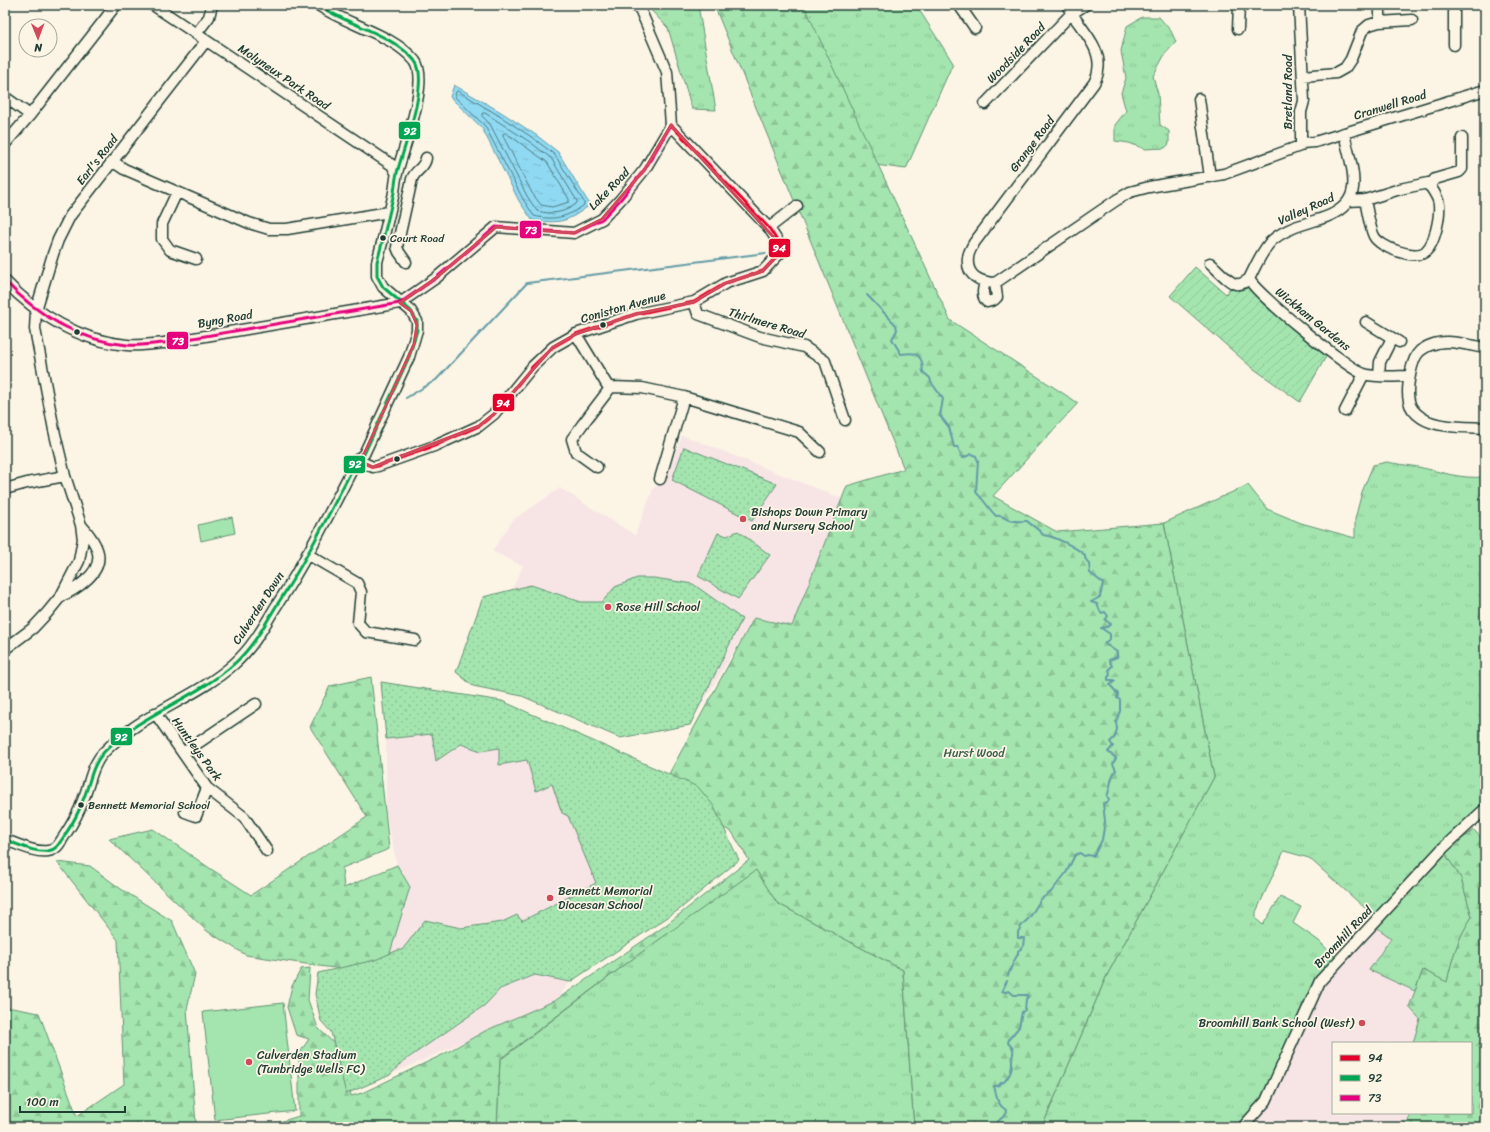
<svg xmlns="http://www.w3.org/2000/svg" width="1490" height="1132" viewBox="0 0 1490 1132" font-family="Sriracha,sans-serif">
<defs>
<pattern id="grass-tufts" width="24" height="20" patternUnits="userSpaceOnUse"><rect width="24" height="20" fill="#a4e5af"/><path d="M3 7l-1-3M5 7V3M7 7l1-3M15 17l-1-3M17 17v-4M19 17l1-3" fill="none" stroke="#8dc597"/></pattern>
<pattern id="forest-firs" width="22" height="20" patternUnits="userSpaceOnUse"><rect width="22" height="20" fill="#a4e5af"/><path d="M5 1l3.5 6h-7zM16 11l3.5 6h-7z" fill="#8dc597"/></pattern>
<pattern id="park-dots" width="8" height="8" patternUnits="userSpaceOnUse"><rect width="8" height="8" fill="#a4e5af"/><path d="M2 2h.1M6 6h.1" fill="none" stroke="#8dc597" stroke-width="1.8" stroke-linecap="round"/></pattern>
<pattern id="garden-furrows" width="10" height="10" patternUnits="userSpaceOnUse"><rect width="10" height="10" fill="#a4e5af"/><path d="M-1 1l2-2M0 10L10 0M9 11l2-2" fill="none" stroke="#8dc597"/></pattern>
<pattern id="water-ripples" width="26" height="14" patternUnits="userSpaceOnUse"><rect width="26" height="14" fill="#90d9f2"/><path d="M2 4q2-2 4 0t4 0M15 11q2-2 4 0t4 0" fill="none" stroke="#7cbbd0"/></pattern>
</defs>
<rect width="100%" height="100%" fill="#fcf5e5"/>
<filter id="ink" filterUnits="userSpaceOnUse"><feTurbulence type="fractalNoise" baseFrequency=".025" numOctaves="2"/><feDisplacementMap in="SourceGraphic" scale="8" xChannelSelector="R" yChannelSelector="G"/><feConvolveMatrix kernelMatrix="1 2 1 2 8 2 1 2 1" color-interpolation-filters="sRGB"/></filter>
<g filter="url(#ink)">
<!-- built -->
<path fill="#f7e5e5" d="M682 435 853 503 792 626 754 618 690 725 620 738 522 696 473 686 456 672 483 597 511 591 523 566 492 551 513 520 560 488 635 535 654 487 666 480Z
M381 682 502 701 698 787 739 860 680 909 570 982 556 1000 390 1075 346 1094 331 1032 321 1021 315 994 318 973 375 960 410 887 397 865 386 816V739Z
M1376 927 1391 938 1370 970 1415 991 1409 1007 1420 1019 1413 1043H1333V1113H1411L1408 1121 1399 1127H1249L1322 986Z"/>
<!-- grass -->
<path fill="url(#grass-tufts)" stroke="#629172" d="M646 5H698L716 110 692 109 668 28Z
M780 5H916L953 63 906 169 852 162Z
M1142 17H1159L1171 31 1176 42 1165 54 1153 76 1158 94 1160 125 1169 131V144L1165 148 1145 149 1129 143 1115 141V125L1126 111 1121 93 1126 78 1121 51 1127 26Z
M1387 462C1397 464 1407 465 1418 467 1443 472 1458 479 1485 477V805L1375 917 1309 858 1284 851 1256 912V919L1263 925 1280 897 1301 907 1293 923 1319 941 1337 959 1264 1095 1237 1127H1042L1106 977 1214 777 1164 523 1248 485 1267 509 1301 523 1355 538V519L1362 492 1373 465Z
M1444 852 1461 878 1472 917C1458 937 1452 959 1447 983L1423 970 1415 991 1369 970 1391 938 1376 927Z
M756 869 777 903 903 970 914 1127H497L500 1060 635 957Z"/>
<!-- forest -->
<path fill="url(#forest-firs)" stroke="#629172" d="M714 5H804L950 320 1078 403 993 496 1057 532 1164 523 1214 777 1106 977 1042 1127H914L903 970 777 903 756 870 635 957 500 1059 497 1127H273V1124L299 1116V1054L309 1039 296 1035 287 1007 292 986 301 969 310 968 308 1000 318 1028 342 1051 351 1096 362 1093 442 1055 485 1031 556 1000 662 928 749 860 732 832 658 794 754 618 792 626 847 486 904 469Z
M371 677 389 849 342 868 344 888 397 865 410 887 384 973 326 967 246 955 207 931 109 839 153 829 208 867 251 895 367 817 310 727 330 686Z
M1474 830 1485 842V1127H1399L1408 1121 1411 1113H1471V1043H1413L1420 1019 1409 1007 1423 970 1447 982C1452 959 1458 937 1472 917L1461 878 1444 852Z
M57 862 90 866 121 889 172 921 195 974 187 1009 196 1124 198 1127H5V1009L12 1008 39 1013 77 1116 124 1084 118 940Z"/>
<!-- park -->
<path fill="url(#park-dots)" stroke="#629172" d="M684 447 777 484 752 521 672 480Z
M738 531 770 555 738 599 698 576 718 533 727 536Z
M637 578H654L693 584 742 619 690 725 620 738 522 696 473 686 456 672 483 597 531 585 581 602H602L615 587Z
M381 682 502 701 698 787 713 805 739 860 680 909 570 982 535 975 500 989 485 1005 401 1063 390 1075 346 1094 331 1032 321 1021 315 994 318 973 375 960 398 950H402L425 920 461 928 502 922 517 915 522 921 596 883 568 816 562 813 552 784 536 791 527 760 499 765V748L481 751 461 744 436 761 432 734 386 739Z"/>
<!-- garden -->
<path fill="url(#garden-furrows)" stroke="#629172" d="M1195 267 1226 294 1231 286 1246 285 1327 355 1300 402 1250 366 1170 296Z"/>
<!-- pitch -->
<path fill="#a4e5af" stroke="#629172" d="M232 517 235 533 201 541 198 525Z
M283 1003 295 1111 215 1120 203 1012Z"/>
<!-- water -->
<path fill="url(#water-ripples)" stroke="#639ba6" d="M454 85 501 112 536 135 558 152 590 205C567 222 561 224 532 220L519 201 482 128 450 97Z"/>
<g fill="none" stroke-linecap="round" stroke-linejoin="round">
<!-- shore -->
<path stroke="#4c7b80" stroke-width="1" d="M458 91 498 115 533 138 555 155 584 202V205C568 217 554 221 534 216L523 199 485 126 455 97 456 92Z
M483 113H485L530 142 551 158 577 201V203C565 213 552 215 537 211L527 196 490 124 482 116Z
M506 133 547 162 569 199V202L552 207 541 205 532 193 503 136V134Z"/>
<!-- stream -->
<path stroke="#639ba6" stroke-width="2" d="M867 295 896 325 897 330 892 339 901 354C910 353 918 351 922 362 923 365 922 369 923 372L930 378 931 382 943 399 940 416 949 427 954 447H958L962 458 972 454 976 456 978 461 976 492C978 495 980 496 983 500 987 505 991 511 996 516 1002 515 1004 518 1009 520 1015 522 1021 521 1027 521 1031 525 1040 530 1043 535 1055 536 1075 547 1085 555V558L1089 564 1090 573 1103 583 1100 597 1091 602 1097 604 1101 613 1105 612 1108 616 1105 620 1111 624 1107 627 1101 628 1110 634V639L1104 643 1117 652V657L1109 660 1112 666 1109 669 1110 675 1108 677V680H1113L1115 681 1110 685 1118 694 1117 698 1120 700V711L1116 722 1117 729 1115 737 1110 742 1113 746 1108 752 1116 758 1113 764 1116 770C1110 776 1111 788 1107 796L1109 799 1108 802 1103 803 1105 821 1102 840 1094 855 1092 856 1088 855 1084 856 1080 853 1075 855 1066 873 1051 892 1041 899 1030 917 1022 925 1018 932V938H1024L1023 947 1018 951V954C1014 960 1011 968 1008 975
M406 398 436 380 527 283 766 253
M995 1127 994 1125 1005 1115 1006 1110C996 1104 997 1096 994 1086H998L1001 1083 1004 1082C1011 1074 1012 1070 1012 1061 1012 1051 1017 1052 1008 1043L1009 1039 1019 1027 1022 1012 1025 1010 1026 999 1028 997 1027 995H1014L1009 991 1005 992 1002 991 1007 981"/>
<defs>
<path id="minor" d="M153 5 392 165 397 174
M634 5 640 9 667 72 671 125
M959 5 975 28
M1067 5C1077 26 1103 46 1098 71 1098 75 1096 79 1094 83L974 243C972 247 968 253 968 258 966 276 980 282 995 283L1118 199 1130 192 1149 187 1224 174 1300 146 1301 143V112L1304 101 1299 5
M1454 5V45
M1380 22V5
M1238 29 1239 5
M196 34 209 17 212 5
M1303 76 1336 73 1345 68 1351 59 1362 31 1369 25 1379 22 1412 20
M5 97 30 115
M1199 99 1210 177
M985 104 1071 14 1085 5
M1301 143 1315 142 1485 90
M5 144 30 115 116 5
M112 161 124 169 249 223 269 229H287L389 212
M1429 186 1435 179 1459 172 1462 169V138
M177 192 162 224V239L170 250 196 259
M1349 201 1365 200 1400 189 1428 183C1432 189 1439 198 1439 205 1440 217 1435 243 1426 251 1416 261 1379 247 1374 236 1370 229 1367 209 1365 200
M769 228 797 206
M406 262 399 252 397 247 412 179C415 170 425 168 426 158
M1210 263C1216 268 1229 283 1236 284 1241 285 1245 282 1249 279
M1249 279C1254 269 1265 244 1275 238 1288 228 1304 224 1320 219 1369 204 1352 171 1344 133
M1249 279C1256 294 1348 369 1364 374 1377 378 1397 376 1410 376
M5 281C37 315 80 341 127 345 139 346 151 344 164 343L400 303 436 278 496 227 574 233 602 219 620 200 645 169 671 125
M985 282C983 289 981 296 987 302L994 300 997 297 995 283
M694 302 698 314 760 337 804 347 825 361 845 420
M1366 322 1399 342
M576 334 607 385 611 387 642 388 684 397 799 432 820 452
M1485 348C1468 345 1447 338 1431 345 1427 346 1423 349 1420 351 1411 359 1406 390 1409 401 1410 408 1416 414 1422 418 1437 428 1467 427 1485 428
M1379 376 1380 362 1392 338
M1345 411 1364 374
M357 460 373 467 378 466 437 445 479 426 494 414 533 366 553 347 576 334 636 314 694 302 726 283 763 271 780 253 778 242 769 228 671 125
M597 467 576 452 572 439 582 425 611 387
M660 479 684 397
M5 489 27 483 65 476
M307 554 357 583 361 592 358 623 366 632 415 640
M61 596C71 592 77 588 85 581 108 562 98 544 81 525
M5 649 33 628 47 613 61 596 79 561 83 539 81 525 65 476 54 430 35 329 36 310 53 254 58 240 70 216 206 41
M155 713 207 788 244 817 267 851
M183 753 256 704
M185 812 196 816 207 788
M5 840C18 844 34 853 48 851 56 850 59 844 63 838 71 826 79 813 83 800 90 784 91 765 105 751 142 713 195 699 234 664 252 648 263 628 275 608 306 561 331 510 357 460L364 454 409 357 417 330V321L411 311 383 287 377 276V262C383 240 388 219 393 197 395 189 395 181 397 173 403 149 430 81 415 61 393 34 347 25 318 5
M1243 1127 1266 1101 1320 981 1443 848 1485 809"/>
</defs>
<!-- minor casing -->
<use href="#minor" stroke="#1f3d34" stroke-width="13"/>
<!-- minor -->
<use href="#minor" stroke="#fcf5e5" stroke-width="10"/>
<defs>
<path id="bus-1" d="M357 460 373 467 378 466 437 445 479 426 494 414 533 366 553 347 576 334 636 314 694 302 726 283 763 271 780 253 778 242 769 228 671 125"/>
<path id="bus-2" d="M5 840C18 844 34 853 48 851 56 850 59 844 63 838 71 826 79 813 83 800 90 784 91 765 105 751 142 713 195 699 234 664 252 648 263 628 275 608 306 561 331 510 357 460L364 454 409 357 417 330V321L411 311 383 287 377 276V262C383 240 388 219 393 197 395 189 395 181 397 173 403 149 430 81 415 61 393 34 347 25 318 5"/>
<path id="bus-3" d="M5 281C37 315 80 341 127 345 139 346 151 344 164 343L400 303 436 278 496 227 574 233 602 219 620 200 645 169 671 125"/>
</defs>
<!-- bus-1 casing -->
<use href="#bus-1" stroke="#fcf5e5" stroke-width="6"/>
<!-- bus-2 casing -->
<use href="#bus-2" stroke="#fcf5e5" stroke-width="6"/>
<!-- bus-3 casing -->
<use href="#bus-3" stroke="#fcf5e5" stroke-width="6"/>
<!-- bus-1 -->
<use href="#bus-1" stroke="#e4002b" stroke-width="3"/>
<!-- bus-2 -->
<use href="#bus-2" stroke="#00a651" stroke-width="3"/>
<!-- bus-3 -->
<use href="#bus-3" stroke="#e5007d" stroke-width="3"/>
</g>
</g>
<!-- marked area -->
<path fill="none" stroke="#d1495b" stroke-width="3" stroke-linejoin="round" d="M671 125 778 242 780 253 763 271 726 283 694 302 636 314 576 334 553 347 494 414 479 426 373 467 357 460 364 454 414 344 417 325 411 311 400 303 436 278 496 227 574 233 602 219 645 169Z"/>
<!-- markers -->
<g fill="#1f3d34" stroke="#fcf5e5" stroke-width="1.5">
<circle cx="383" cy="238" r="3.5"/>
<circle cx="603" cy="325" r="3.5"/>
<circle cx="77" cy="332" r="3.5"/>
<circle cx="397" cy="459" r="3.5"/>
<circle cx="81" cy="805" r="3.5"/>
</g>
<g fill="#d1495b" stroke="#fcf5e5" stroke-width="1.5">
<circle cx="743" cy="519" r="4"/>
<circle cx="608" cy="607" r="4"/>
<circle cx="550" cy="898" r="4"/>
<circle cx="1362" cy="1023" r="4"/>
<circle cx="249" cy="1062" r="4"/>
</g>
<g text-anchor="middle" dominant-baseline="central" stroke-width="3.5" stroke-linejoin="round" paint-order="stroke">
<!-- bus labels -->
<g font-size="11" fill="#1f3d34" stroke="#fcf5e5" text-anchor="start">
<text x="390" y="238">Court Road</text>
<text x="88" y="805">Bennett Memorial School</text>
</g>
<!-- street labels -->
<g font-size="12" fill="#1f3d34" stroke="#fcf5e5">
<text transform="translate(1016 53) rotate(-46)">Woodside Road</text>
<text transform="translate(284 77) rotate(34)">Molyneux Park Road</text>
<text transform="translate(1288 92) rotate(-90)">Bretland Road</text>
<text transform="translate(1390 105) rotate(-17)">Cranwell Road</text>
<text transform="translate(1032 144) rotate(-53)">Grange Road</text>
<text transform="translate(97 160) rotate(-52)">Earl's Road</text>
<text transform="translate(609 189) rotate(-46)">Lake Road</text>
<text transform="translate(1306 209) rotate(-24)">Valley Road</text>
<text transform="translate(623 307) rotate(-16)">Coniston Avenue</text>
<text transform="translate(225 319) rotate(-10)">Byng Road</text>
<text transform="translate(1313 319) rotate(39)">Wickham Gardens</text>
<text transform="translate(767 323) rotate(17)">Thirlmere Road</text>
<text transform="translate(258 608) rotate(-57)">Culverden Down</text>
<text transform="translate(197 749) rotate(54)">Huntleys Park</text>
<text transform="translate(1343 937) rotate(-47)">Broomhill Road</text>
</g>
<!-- poi labels -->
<g font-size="12" fill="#1f3d34" stroke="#fcf5e5" text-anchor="start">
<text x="751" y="512">Bishops Down Primary<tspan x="751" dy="14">and Nursery School</tspan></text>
<text x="616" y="607">Rose Hill School</text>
<text x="558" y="891">Bennett Memorial<tspan x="558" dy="14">Diocesan School</tspan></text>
<text x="1354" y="1023" text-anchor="end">Broomhill Bank School (West)</text>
<text x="257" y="1055">Culverden Stadium<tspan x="257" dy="14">(Tunbridge Wells FC)</tspan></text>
</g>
<!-- park labels -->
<g font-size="12" fill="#3a5f4d" stroke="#fcf5e5">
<text x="974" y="753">Hurst Wood</text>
</g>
</g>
<g stroke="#fcf5e5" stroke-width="1.5">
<rect x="398" y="121" width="23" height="19" rx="4" fill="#00a651"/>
<rect x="519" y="220" width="23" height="19" rx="4" fill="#e5007d"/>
<rect x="768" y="238" width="23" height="20" rx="4" fill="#e4002b"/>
<rect x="166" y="331" width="23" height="19" rx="4" fill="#e5007d"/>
<rect x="492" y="393" width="23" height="19" rx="4" fill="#e4002b"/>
<rect x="343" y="455" width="23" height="19" rx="4" fill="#00a651"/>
<rect x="110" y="727" width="23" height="19" rx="4" fill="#00a651"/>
</g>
<g font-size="11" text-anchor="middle" font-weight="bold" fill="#fff">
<text x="410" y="135">92</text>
<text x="531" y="234">73</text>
<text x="779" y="252">94</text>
<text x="178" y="345">73</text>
<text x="503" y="407">94</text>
<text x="355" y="468">92</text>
<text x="121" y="741">92</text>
</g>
<!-- margin -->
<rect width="1490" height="1132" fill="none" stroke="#fcf5e5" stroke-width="20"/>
<rect x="10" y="10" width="1470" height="1112" fill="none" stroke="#1f3d34" stroke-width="1.5" filter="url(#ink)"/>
<!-- legend -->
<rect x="1332" y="1042" width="140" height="72" fill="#fcf5e5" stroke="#a4ab9e"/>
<rect x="1340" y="1055" width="20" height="6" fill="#e4002b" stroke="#a4ab9e"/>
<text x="1368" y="1062" font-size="12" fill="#1f3d34">94</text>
<rect x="1340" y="1075" width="20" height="6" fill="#00a651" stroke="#a4ab9e"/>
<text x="1368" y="1082" font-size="12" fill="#1f3d34">92</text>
<rect x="1340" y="1095" width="20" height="6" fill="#e5007d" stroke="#a4ab9e"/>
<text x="1368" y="1102" font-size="12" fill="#1f3d34">73</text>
<!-- north arrow -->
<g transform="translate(38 38) rotate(179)"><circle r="19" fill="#fcf5e5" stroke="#a4ab9e"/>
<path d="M0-3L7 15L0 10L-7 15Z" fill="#d1495b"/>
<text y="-6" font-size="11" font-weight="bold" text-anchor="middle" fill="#1f3d34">N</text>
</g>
<!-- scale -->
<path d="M20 1106v6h105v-6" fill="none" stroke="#1f3d34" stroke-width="2"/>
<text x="26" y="1106" font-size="12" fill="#1f3d34" stroke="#fcf5e5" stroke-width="3" paint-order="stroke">100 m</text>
</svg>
